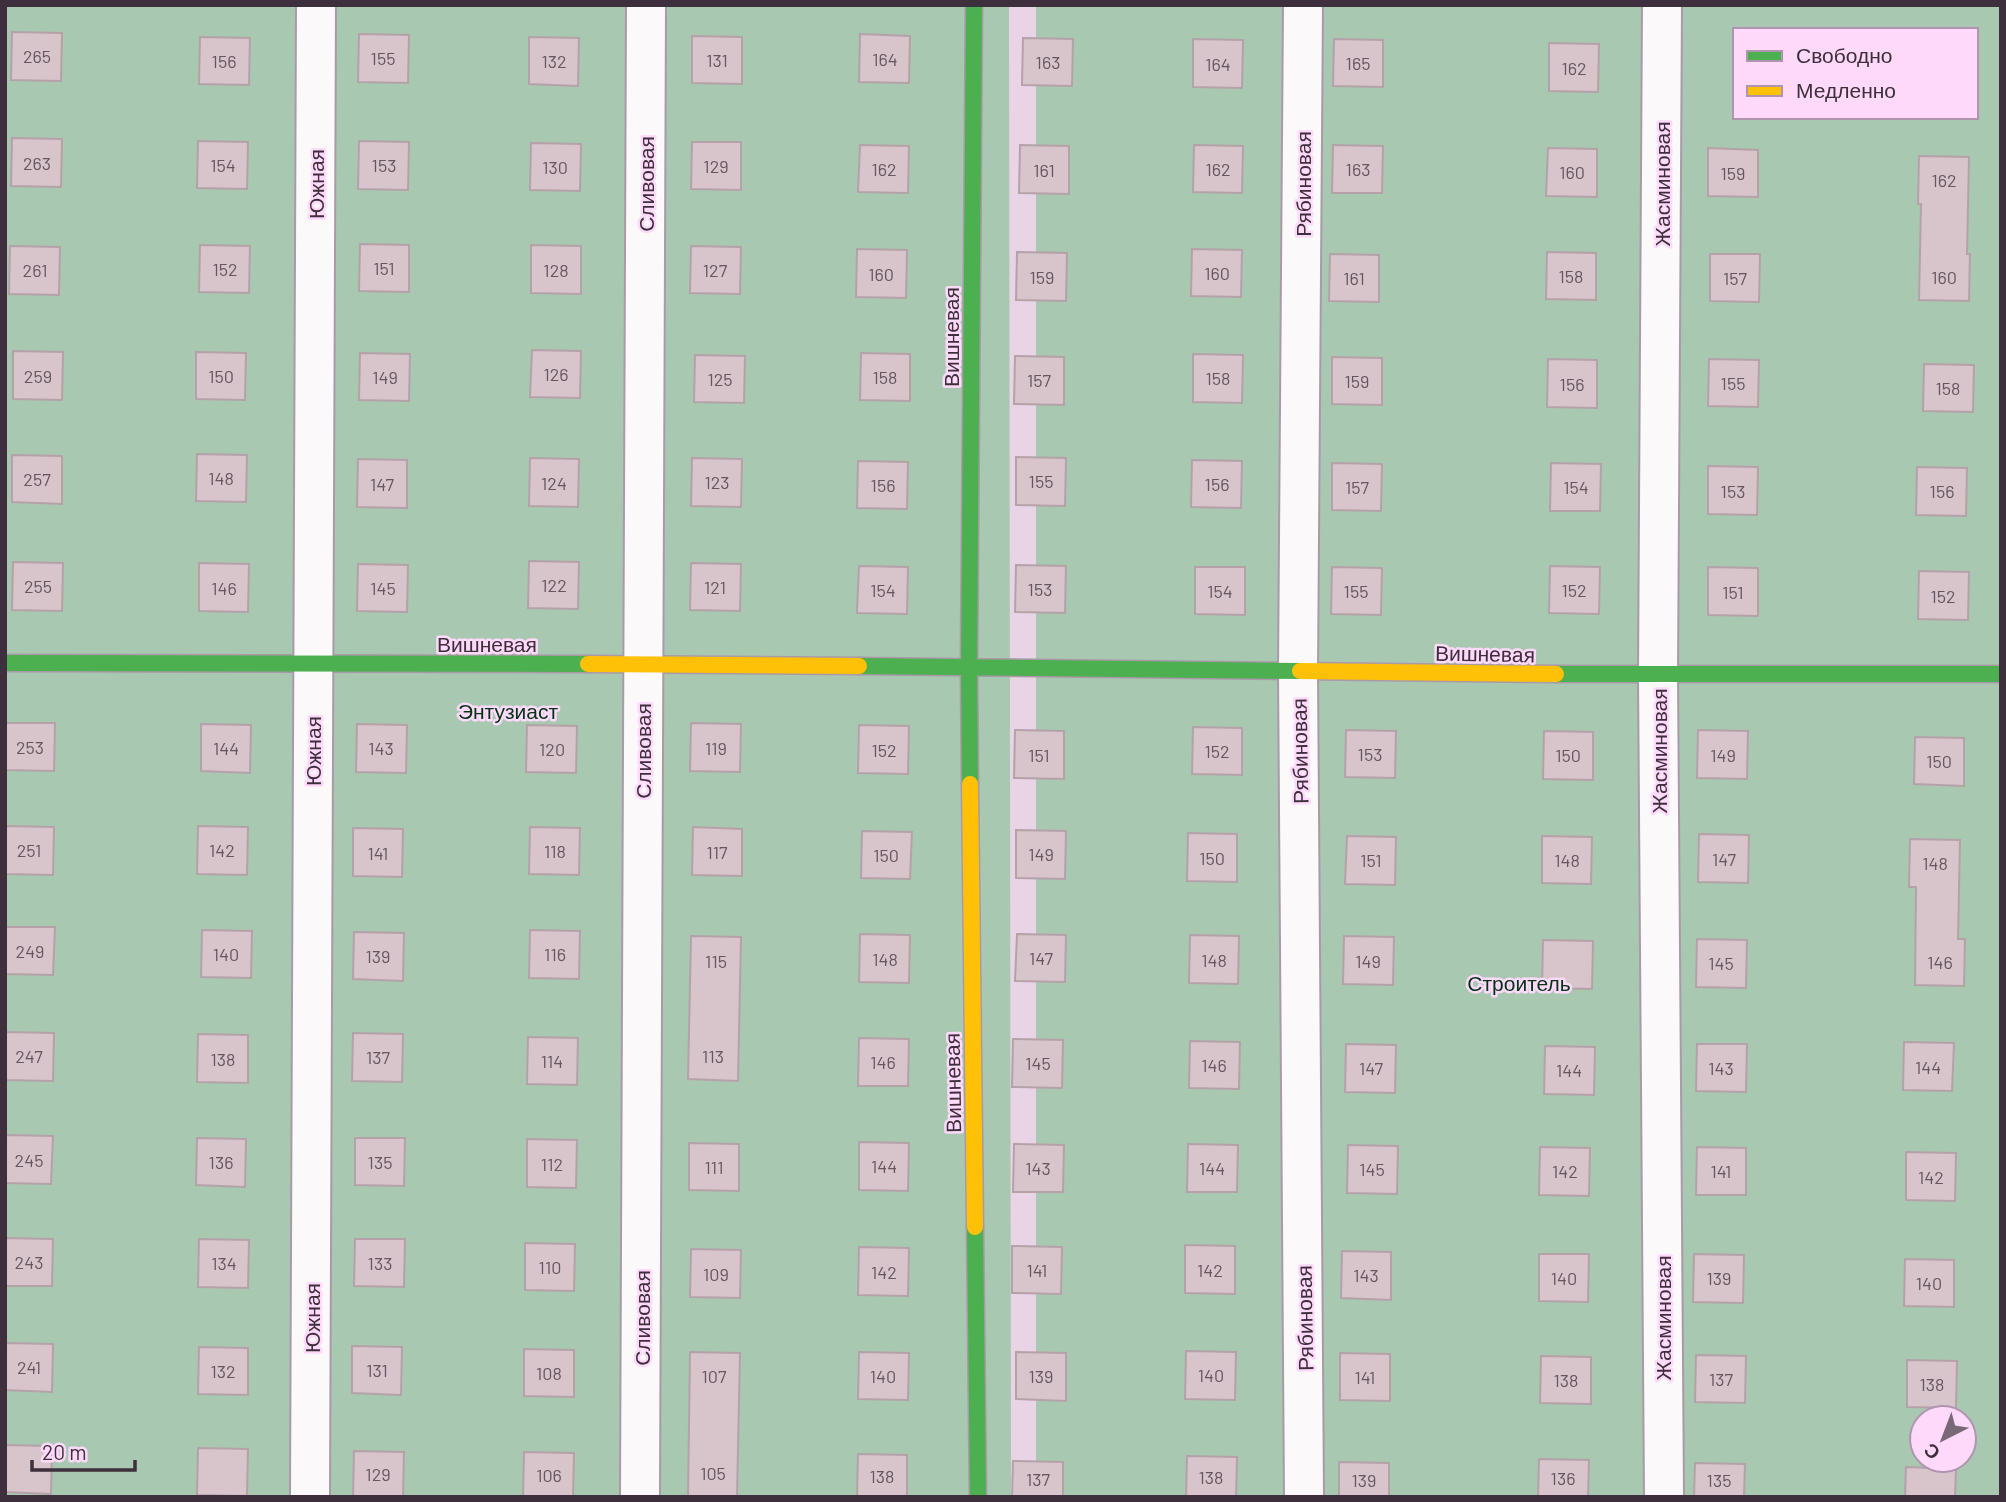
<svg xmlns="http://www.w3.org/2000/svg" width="2006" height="1502" viewBox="0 0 2006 1502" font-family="Barlow,sans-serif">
<rect width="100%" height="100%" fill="#e9d4e6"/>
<!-- green -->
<path fill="#a8c8b1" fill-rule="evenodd" d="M5 5H1009L1011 1497H5Z
M1036 5H2001V1497H1036ZM1735 30H1976V117H1735ZM1922 1418H1964V1460H1922Z"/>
<!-- building -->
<path fill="#d7c5cb" stroke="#b5a2a9" stroke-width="2" d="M12 32 62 33 61 81 11 80Z
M359 34 409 35 408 83 358 82Z
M860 34 910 36 909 83 859 82Z
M692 36 742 37V84L692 83Z
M200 37 250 38 249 85 199 84Z
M529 37 579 38 578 86 529 84Z
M1023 38 1073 39 1072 86 1022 85Z
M1193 39 1243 40 1242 88 1193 87Z
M1334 39 1383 40V87L1333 86Z
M1549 43 1599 44 1598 92 1549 91Z
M12 138 62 139 61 187 11 186Z
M198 141 248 142 247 189 197 188Z
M359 141 409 142 408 190 358 189Z
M692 142H741V190L691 189Z
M531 143 581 144 580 191 530 190Z
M860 145 909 146 908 193 858 192Z
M1020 145 1069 146V194L1019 193Z
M1194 145 1243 146 1242 193 1193 192Z
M1333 145 1383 146 1382 193H1332Z
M1548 148 1597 149V197L1546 196Z
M1708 148 1758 150V197L1708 196Z
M1919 156 1969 157 1967 254H1970L1969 301 1919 300 1921 204H1918Z
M360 244 409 245V292L359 291Z
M200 245 250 246 249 293 199 292Z
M531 245 581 246V294L531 293Z
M10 246 60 247 59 295 9 294Z
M691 246 741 247 740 294 690 293Z
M857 249 907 250 906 298 856 297Z
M1192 249 1242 250 1241 297 1191 296Z
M1017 252 1067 253 1066 301 1016 300Z
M1547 252 1596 253V300L1546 299Z
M1330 254 1379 255V302L1329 301Z
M1710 254H1760L1759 302 1710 301Z
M532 350 581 351 580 398 530 397Z
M13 351 63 352 62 400 13 399Z
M196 352 246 353 245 400 196 399Z
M360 353 410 354 409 401 359 400Z
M861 353 910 354V401L860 400Z
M1193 354 1243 355 1242 403 1193 402Z
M695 355 745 356 744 403 694 402Z
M1015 356 1064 357V405L1014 404Z
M1332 357 1382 358V405L1332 404Z
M1548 359 1597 360V408L1547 407Z
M1709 359 1759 360 1758 407 1708 406Z
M1924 364 1974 365 1973 412 1923 411Z
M197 454 247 455 246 502 196 501Z
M12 455 62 456V504L12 502Z
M1016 457 1066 458 1065 506 1016 505Z
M530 458 579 459 578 507 529 506Z
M692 458 742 459 741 507 691 506Z
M358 459 407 460V508L357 507Z
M1192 460 1242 461 1241 508 1191 507Z
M858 461 908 462 907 509 857 508Z
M1332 463 1382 464 1381 511 1332 510Z
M1551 463 1601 464 1600 511H1550Z
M1708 466 1758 467 1757 515 1708 514Z
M1917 467 1967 468 1966 516 1916 515Z
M529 561 579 562 578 609 528 608Z
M13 562 63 563 62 611 12 610Z
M199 563 249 564 248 612 199 611Z
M691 563 741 564 740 611 690 610Z
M358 564 408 565 407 612 357 611Z
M1016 565 1066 566 1065 613 1015 612Z
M859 566 908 567 907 614 857 613Z
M1550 566 1600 567 1599 614 1549 613Z
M1195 567H1245V615L1195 614Z
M1332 567 1382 568 1381 615 1331 614Z
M1708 567 1758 568V616L1708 615Z
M1919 571 1969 572 1968 620 1918 619Z
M5 723H55L54 771 5 770Z
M691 723 741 724 740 772 690 771Z
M201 724 251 725 250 773 201 771Z
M357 724 407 725 406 773 356 772Z
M527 725 577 726 576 773 526 772Z
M859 725 909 726 908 774 858 773Z
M1193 727 1242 728V775L1192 774Z
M1015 730 1064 731V779L1014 778Z
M1346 730 1396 731 1395 778 1345 777Z
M1698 730 1748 731 1747 779 1697 778Z
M1544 731 1593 732V780L1543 779Z
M1915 737 1964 738V786L1914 784Z
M5 826 54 827 53 875 5 874Z
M198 826 248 827 247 875 197 874Z
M530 827 580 828 579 875 529 874Z
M693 827 742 829V876L692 875Z
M353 828 403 829 402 877 353 876Z
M1016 830 1066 831 1065 879 1016 878Z
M862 831 912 832 910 879 861 878Z
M1188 833 1237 834V882L1187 881Z
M1699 834 1749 835 1748 883 1698 882Z
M1347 836 1396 837 1395 885 1345 884Z
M1542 836 1592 837 1591 884 1542 883Z
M1910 839 1960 840 1958 939H1965L1964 986 1915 985 1916 887H1909Z
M5 927H55L53 975 5 974Z
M202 930 252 931 251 978 201 977Z
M530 930 580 931 579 979 529 978Z
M354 932 404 933 403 981 353 979Z
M860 934 910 935 909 983 859 982Z
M1017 934 1066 935 1065 982 1015 981Z
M1190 935 1239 936 1238 984 1189 983Z
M691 936 741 937 738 1081 688 1079Z
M1344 936 1394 937 1393 985 1343 984Z
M1697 939 1747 940 1746 988 1696 987Z
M1543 940 1593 941 1592 989 1542 988Z
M5 1032 54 1033 53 1081 5 1080Z
M353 1033 403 1034 402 1082 352 1081Z
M198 1034 248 1035V1083L197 1082Z
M528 1037 578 1038 577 1085 527 1084Z
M859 1038 909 1039 908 1086H858Z
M1013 1039 1063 1040 1062 1088 1012 1087Z
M1190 1041 1240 1042 1239 1089 1189 1088Z
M1904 1042 1954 1043 1952 1091 1903 1090Z
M1346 1044 1396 1045 1395 1093 1345 1092Z
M1697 1044H1747L1746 1092 1696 1091Z
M1545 1046 1595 1047 1594 1095 1544 1094Z
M5 1135 53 1136 51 1184 5 1183Z
M197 1138 246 1139 245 1187 196 1185Z
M355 1138H405L404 1186 355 1185Z
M527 1139 577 1140 576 1188 527 1187Z
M859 1142 909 1143 908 1191 859 1190Z
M689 1143 739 1144V1191L689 1190Z
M1014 1144 1064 1145 1063 1192H1013Z
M1188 1144 1238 1145 1237 1192H1187Z
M1348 1145 1398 1146 1397 1194 1347 1193Z
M1540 1147 1590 1148 1589 1196 1539 1195Z
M1697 1147 1746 1148V1195H1696Z
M1906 1152 1956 1153 1955 1201 1906 1200Z
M5 1238 53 1239 52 1286H5Z
M199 1239 249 1240 248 1288 198 1287Z
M355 1239H405L404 1287 354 1286Z
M525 1243 575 1244 574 1291 525 1290Z
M1185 1245 1235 1246V1294L1185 1293Z
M1012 1246 1062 1247 1061 1294 1012 1293Z
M859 1247 909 1248 908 1296 858 1295Z
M691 1249 741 1250 740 1298 690 1297Z
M1342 1251 1391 1252V1300L1341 1298Z
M1539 1254H1589L1588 1302 1539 1301Z
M1694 1254 1744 1255 1743 1303 1693 1302Z
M1905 1259 1954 1260V1307L1904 1306Z
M5 1343 53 1344 52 1392 5 1390Z
M352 1346 402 1347 401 1395 352 1393Z
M199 1347 248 1348V1395L198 1394Z
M524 1349 574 1350V1397L524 1396Z
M1186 1351 1236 1352 1235 1400 1185 1399Z
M690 1352 740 1353 737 1497 688 1496Z
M859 1352 909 1353 908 1400 858 1399Z
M1016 1352 1066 1353V1401L1016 1399Z
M1340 1353 1390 1354V1401L1340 1400Z
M1696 1355 1746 1356 1745 1403 1695 1402Z
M1541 1356 1591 1357V1404L1540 1403Z
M1907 1360 1957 1361 1956 1408 1907 1407Z
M5 1445 52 1446 51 1494 5 1492Z
M198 1448 248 1449 247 1496 197 1495Z
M354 1451 404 1452 403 1497H353Z
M524 1452 574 1453 573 1497H523Z
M858 1454 907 1455V1497H857Z
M1187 1456 1237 1457 1236 1497H1186Z
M1539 1459 1589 1460 1588 1497H1538Z
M1013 1461 1063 1462V1497H1012Z
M1339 1462 1389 1463V1497H1339Z
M1695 1463 1745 1464 1744 1497H1694Z
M1906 1467 1956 1469 1955 1497H1905Z"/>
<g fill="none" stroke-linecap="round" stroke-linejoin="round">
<defs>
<path id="street" d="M1303 5 1298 672 1304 1497
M1662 5 1658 675 1664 1497
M310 1497 316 5
M640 1497 646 5"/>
<path id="fast" d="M5 663 588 664
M859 666 1300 671
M1556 674H2001
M970 784 969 669 974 5
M975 1227 978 1497"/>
<path id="slow" d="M588 664 859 666
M1300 671 1556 674
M970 784 975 1227"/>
</defs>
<!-- street casing -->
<use href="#street" stroke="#aa9aa8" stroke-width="42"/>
<!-- fast casing -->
<use href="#fast" stroke="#aa9aa8" stroke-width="19"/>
<!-- slow casing -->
<use href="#slow" stroke="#aa9aa8" stroke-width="19"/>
<!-- street -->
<use href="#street" stroke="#fcf9fb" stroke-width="38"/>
<!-- fast -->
<use href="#fast" stroke="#4caf50" stroke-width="16"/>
<!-- slow -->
<use href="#slow" stroke="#ffc107" stroke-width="16"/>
</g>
<g text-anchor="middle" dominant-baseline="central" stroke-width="5" stroke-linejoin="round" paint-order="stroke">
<!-- number labels -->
<g font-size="18" fill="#655660">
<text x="37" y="56">265</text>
<text x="383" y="58">155</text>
<text x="885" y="59">164</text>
<text x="717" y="60">131</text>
<text x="224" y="61">156</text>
<text x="554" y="61">132</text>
<text x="1048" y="62">163</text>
<text x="1358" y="63">165</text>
<text x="1218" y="64">164</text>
<text x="1574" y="68">162</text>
<text x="37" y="163">263</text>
<text x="223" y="165">154</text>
<text x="384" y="165">153</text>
<text x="716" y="166">129</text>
<text x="555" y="167">130</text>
<text x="884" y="169">162</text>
<text x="1218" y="169">162</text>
<text x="1358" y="169">163</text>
<text x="1044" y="170">161</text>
<text x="1572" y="172">160</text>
<text x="1733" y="173">159</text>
<text x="1944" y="180">162</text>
<text x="384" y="268">151</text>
<text x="225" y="269">152</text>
<text x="35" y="270">261</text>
<text x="556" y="270">128</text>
<text x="715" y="270">127</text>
<text x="1217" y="273">160</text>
<text x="881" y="274">160</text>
<text x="1571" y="276">158</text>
<text x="1042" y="277">159</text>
<text x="1944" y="277">160</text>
<text x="1354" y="278">161</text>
<text x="1735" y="278">157</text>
<text x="556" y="374">126</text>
<text x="38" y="376">259</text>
<text x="221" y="376">150</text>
<text x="385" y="377">149</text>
<text x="885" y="377">158</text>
<text x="1218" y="378">158</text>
<text x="720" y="379">125</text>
<text x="1039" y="380">157</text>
<text x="1357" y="381">159</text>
<text x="1733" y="383">155</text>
<text x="1572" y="384">156</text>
<text x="1948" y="388">158</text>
<text x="221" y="478">148</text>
<text x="37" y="479">257</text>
<text x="1041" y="481">155</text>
<text x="717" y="482">123</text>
<text x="554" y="483">124</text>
<text x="382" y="484">147</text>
<text x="1217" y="484">156</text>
<text x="883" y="485">156</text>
<text x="1357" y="487">157</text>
<text x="1576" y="487">154</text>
<text x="1733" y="491">153</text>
<text x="1942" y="491">156</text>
<text x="554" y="585">122</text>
<text x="38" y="586">255</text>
<text x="715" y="587">121</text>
<text x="224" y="588">146</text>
<text x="383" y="588">145</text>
<text x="1040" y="589">153</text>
<text x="883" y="590">154</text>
<text x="1574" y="590">152</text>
<text x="1220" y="591">154</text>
<text x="1356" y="591">155</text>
<text x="1733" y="592">151</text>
<text x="1943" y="596">152</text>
<text x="30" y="747">253</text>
<text x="226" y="748">144</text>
<text x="381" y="748">143</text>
<text x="716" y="748">119</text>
<text x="552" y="749">120</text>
<text x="884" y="750">152</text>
<text x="1217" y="751">152</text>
<text x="1370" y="754">153</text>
<text x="1039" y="755">151</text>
<text x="1568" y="755">150</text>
<text x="1723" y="755">149</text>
<text x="1939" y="761">150</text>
<text x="29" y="850">251</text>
<text x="222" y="850">142</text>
<text x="555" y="851">118</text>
<text x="717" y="852">117</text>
<text x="378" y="853">141</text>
<text x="1041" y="854">149</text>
<text x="886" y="855">150</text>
<text x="1212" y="858">150</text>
<text x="1724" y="859">147</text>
<text x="1371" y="860">151</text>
<text x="1567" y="860">148</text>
<text x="1935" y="863">148</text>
<text x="30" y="951">249</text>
<text x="226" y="954">140</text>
<text x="555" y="954">116</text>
<text x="378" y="956">139</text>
<text x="1041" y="958">147</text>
<text x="885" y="959">148</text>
<text x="1214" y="960">148</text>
<text x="716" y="961">115</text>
<text x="1368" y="961">149</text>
<text x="1940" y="962">146</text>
<text x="1721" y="963">145</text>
<text x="29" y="1056">247</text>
<text x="713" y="1056">113</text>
<text x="378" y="1057">137</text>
<text x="223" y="1059">138</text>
<text x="552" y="1061">114</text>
<text x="883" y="1062">146</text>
<text x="1038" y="1063">145</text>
<text x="1214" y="1065">146</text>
<text x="1928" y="1067">144</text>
<text x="1371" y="1068">147</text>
<text x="1721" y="1068">143</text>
<text x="1569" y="1070">144</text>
<text x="29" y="1160">245</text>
<text x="221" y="1162">136</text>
<text x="380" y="1162">135</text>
<text x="552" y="1164">112</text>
<text x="884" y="1166">144</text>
<text x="714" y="1167">111</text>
<text x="1038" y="1168">143</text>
<text x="1212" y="1168">144</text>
<text x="1372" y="1169">145</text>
<text x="1565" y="1171">142</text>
<text x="1721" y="1171">141</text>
<text x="1931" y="1177">142</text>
<text x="29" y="1262">243</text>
<text x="224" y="1263">134</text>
<text x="380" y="1263">133</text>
<text x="550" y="1267">110</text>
<text x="1037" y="1270">141</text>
<text x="1210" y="1270">142</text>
<text x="884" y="1272">142</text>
<text x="716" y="1274">109</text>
<text x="1366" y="1275">143</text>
<text x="1564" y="1278">140</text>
<text x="1719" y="1278">139</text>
<text x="1929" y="1283">140</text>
<text x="29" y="1367">241</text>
<text x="377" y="1370">131</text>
<text x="223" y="1371">132</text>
<text x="549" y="1373">108</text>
<text x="1211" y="1375">140</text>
<text x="714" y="1376">107</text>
<text x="883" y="1376">140</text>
<text x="1041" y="1376">139</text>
<text x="1365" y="1377">141</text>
<text x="1721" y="1379">137</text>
<text x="1566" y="1380">138</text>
<text x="1932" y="1384">138</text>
<text x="713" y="1473">105</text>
<text x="378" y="1474">129</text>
<text x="549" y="1475">106</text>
<text x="882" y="1476">138</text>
<text x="1211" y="1477">138</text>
<text x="1563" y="1478">136</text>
<text x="1038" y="1479">137</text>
<text x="1364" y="1480">139</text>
<text x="1719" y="1480">135</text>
</g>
<!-- street labels -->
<g font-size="21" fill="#3d2f3b" stroke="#ffd9fa">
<text transform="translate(315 184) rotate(-90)">Южная</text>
<text transform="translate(645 184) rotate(-90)">Сливовая</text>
<text transform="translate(1302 184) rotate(-90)">Рябиновая</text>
<text transform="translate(1661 184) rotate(-90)">Жасминовая</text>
<text transform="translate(950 337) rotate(-90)">Вишневая</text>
<text x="487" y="643">Вишневая</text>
<text transform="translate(1485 653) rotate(1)">Вишневая</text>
<text transform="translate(312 751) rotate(-90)">Южная</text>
<text transform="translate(642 751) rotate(-90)">Сливовая</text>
<text transform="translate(1299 751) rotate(-91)">Рябиновая</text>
<text transform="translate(1658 751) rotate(-90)">Жасминовая</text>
<text transform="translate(952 1083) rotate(-91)">Вишневая</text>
<text transform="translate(311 1318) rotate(-90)">Южная</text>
<text transform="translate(641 1318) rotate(-90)">Сливовая</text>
<text transform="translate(1304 1318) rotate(-91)">Рябиновая</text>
<text transform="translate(1662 1318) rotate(-90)">Жасминовая</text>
</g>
<!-- park labels -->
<g font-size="21" fill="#003413" stroke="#ffd9fa">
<text x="508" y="710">Энтузиаст</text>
<text x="1519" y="982">Строитель</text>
</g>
</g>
<!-- border -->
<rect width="2006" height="1502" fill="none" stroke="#3d2f3b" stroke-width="14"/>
<!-- legend -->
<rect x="1733" y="28" width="245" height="91" fill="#ffd9fa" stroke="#b195ae" stroke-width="2"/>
<rect x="1747" y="51" width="35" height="10" fill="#4caf50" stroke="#b195ae" stroke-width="2"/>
<text x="1796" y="63" font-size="21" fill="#3d2f3b">Свободно</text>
<rect x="1747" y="86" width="35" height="10" fill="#ffc107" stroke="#b195ae" stroke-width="2"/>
<text x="1796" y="98" font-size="21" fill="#3d2f3b">Медленно</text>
<!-- north arrow -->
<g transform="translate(1943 1439) rotate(222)"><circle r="33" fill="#ffd9fa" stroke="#b195ae" stroke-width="2"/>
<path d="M0-5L12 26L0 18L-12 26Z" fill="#796977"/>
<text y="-10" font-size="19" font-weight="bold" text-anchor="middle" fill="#3d2f3b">С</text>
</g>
<!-- scale -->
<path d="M32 1460v10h103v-10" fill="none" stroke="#3d2f3b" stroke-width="3.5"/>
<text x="42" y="1460" font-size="21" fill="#3d2f3b" stroke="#ffd9fa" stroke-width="5" paint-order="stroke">20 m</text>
</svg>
